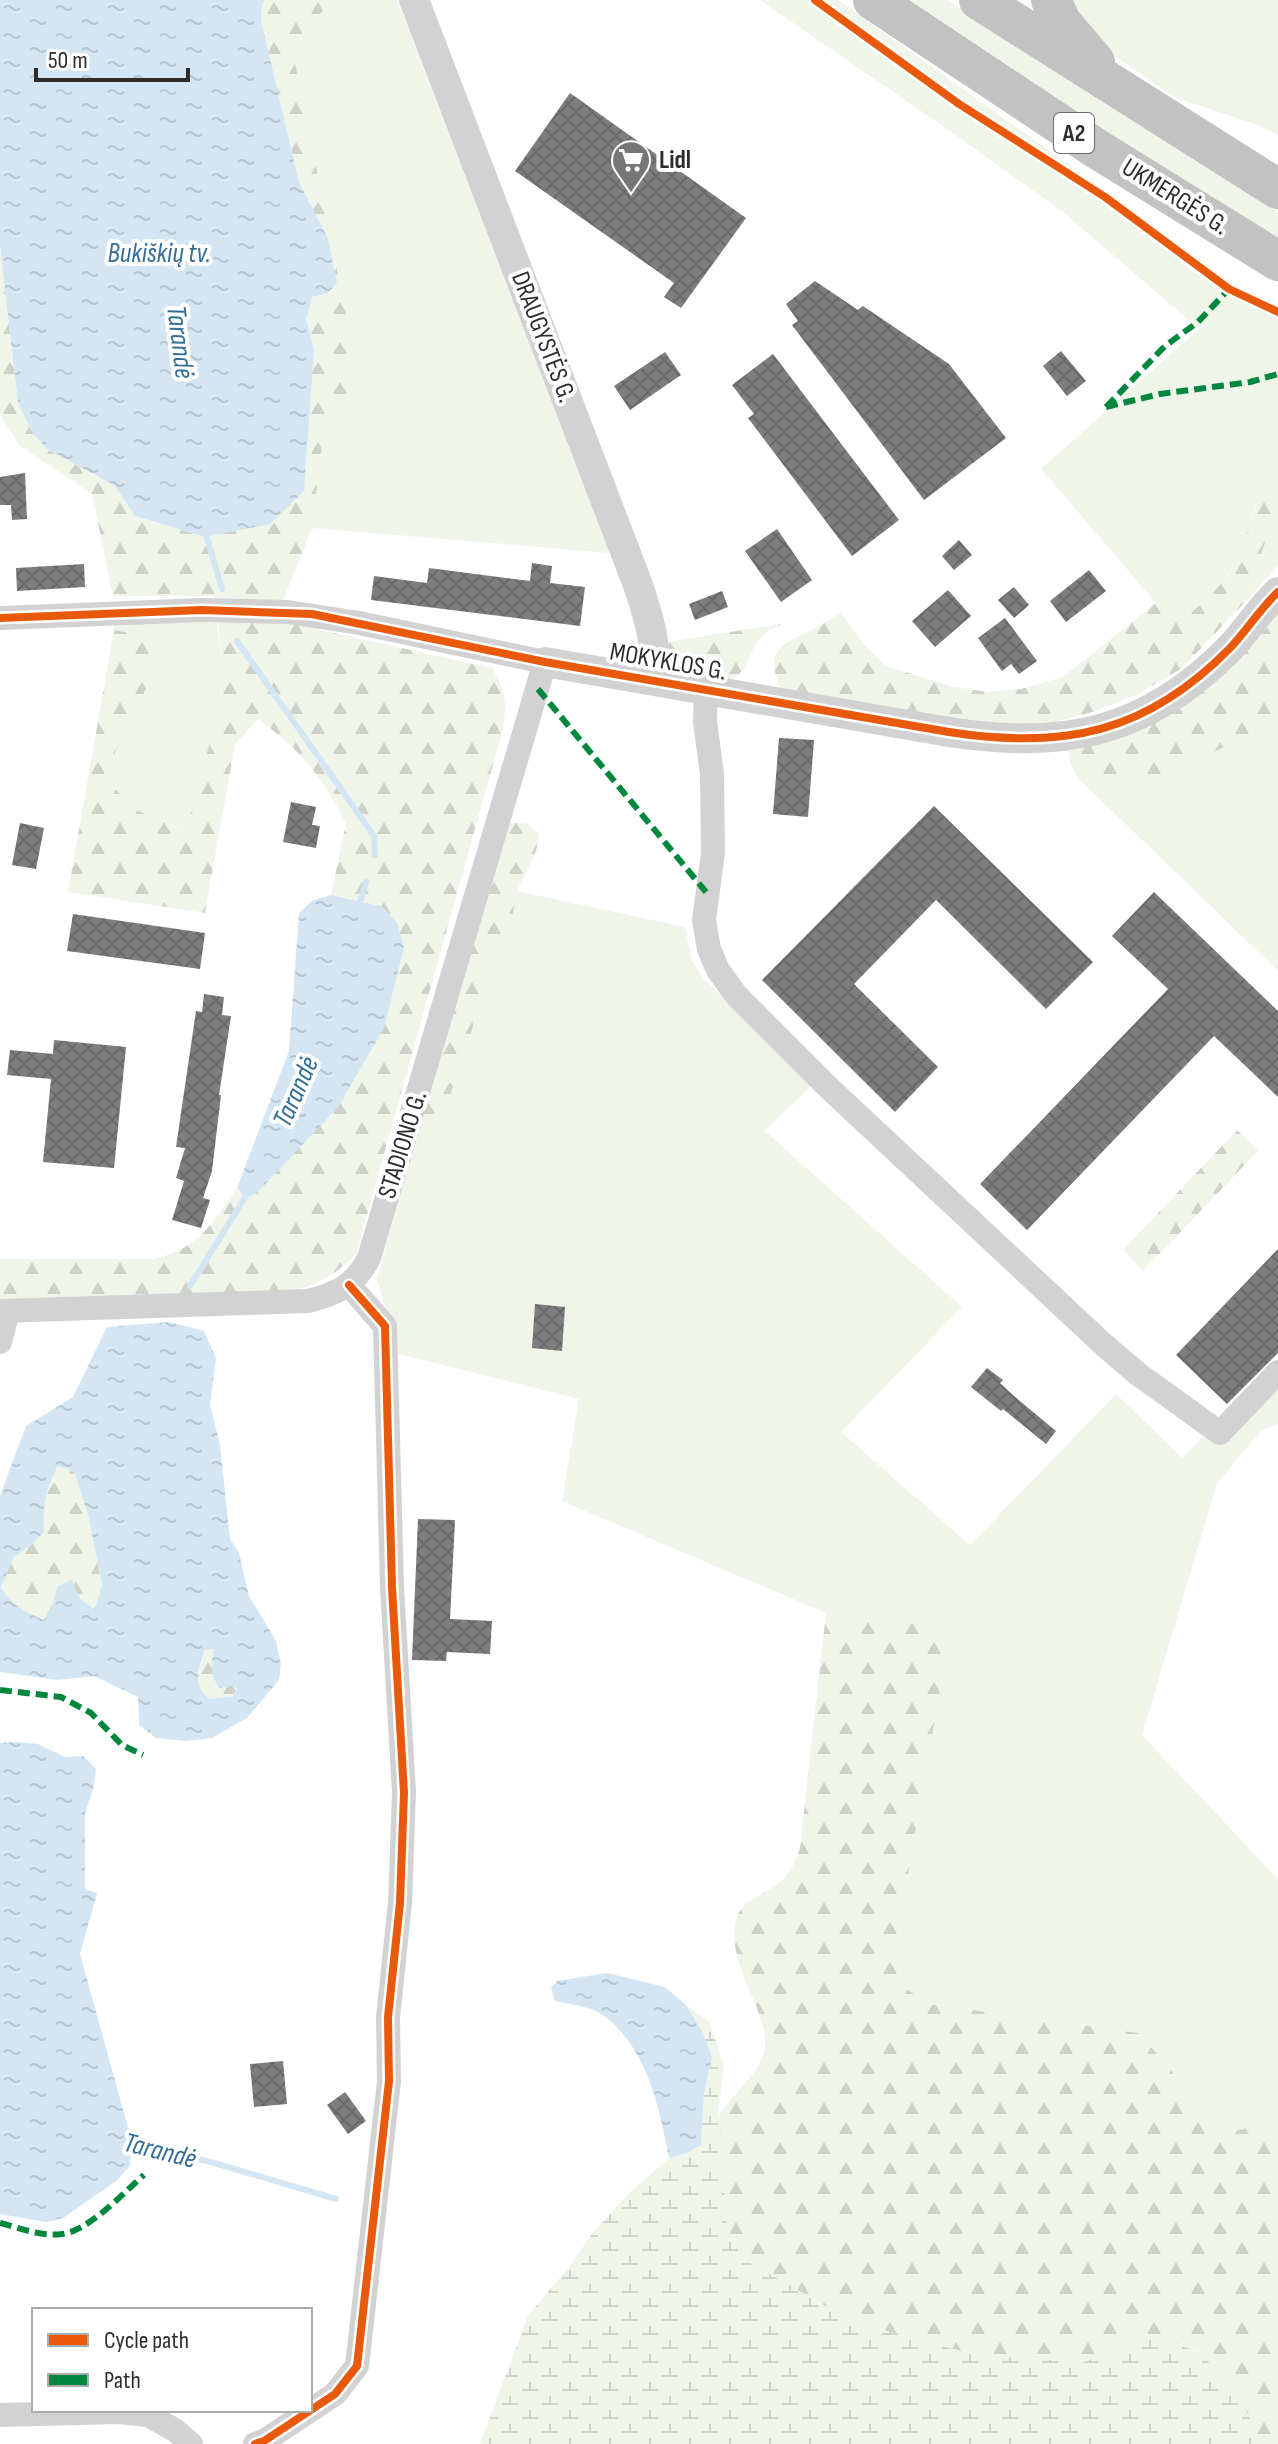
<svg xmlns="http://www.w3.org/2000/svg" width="1278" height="2444" viewBox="0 0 1278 2444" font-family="'Sofia Sans Condensed',sans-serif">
<defs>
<pattern id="forest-firs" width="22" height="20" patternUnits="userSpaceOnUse" patternTransform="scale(2)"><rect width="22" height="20" fill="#f0f5ea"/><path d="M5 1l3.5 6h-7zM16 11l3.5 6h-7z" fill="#ced2c9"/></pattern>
<pattern id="wetland-marsh" width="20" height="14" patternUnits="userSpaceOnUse" patternTransform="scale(2)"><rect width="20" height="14" fill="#f0f5ea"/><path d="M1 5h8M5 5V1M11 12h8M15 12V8" fill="none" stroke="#ced2c9"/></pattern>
<pattern id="water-ripples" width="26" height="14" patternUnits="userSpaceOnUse" patternTransform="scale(2)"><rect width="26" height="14" fill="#d4e6f3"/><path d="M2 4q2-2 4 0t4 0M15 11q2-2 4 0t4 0" fill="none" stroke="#b6c6d1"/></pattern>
<pattern id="building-cross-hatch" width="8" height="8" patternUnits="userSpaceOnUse" patternTransform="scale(2)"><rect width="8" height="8" fill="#7e7e7e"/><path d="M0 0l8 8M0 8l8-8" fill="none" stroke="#686868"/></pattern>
</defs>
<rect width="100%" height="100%" fill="#fff"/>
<!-- green -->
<path fill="#f0f5ea" d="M340 0H397L611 553 312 528 323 437 336 412 295 63C298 27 312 18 340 0Z
M760 0H838L1124 204 1184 265 1204 279 1278 318V470L1254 508 1247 538 1237 561 1216 591 1187 616 1156 603 1041 469 1199 329 1068 216 963 140Z
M908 0H948L1062 76 1278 212V244L1057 103Z
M1063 0H1278V135L1258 125 1176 98 1103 48Z
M1278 517V564L1252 595 1263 548Z
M216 618 224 666 220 704 187 832 136 810 102 777 150 680V636L114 630V621Z
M1278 721V971L1079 779 1125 783 1164 776Z
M517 891 685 927 692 961 704 979 811 1086 765 1131 962 1307 841 1432 970 1545 1116 1394 1182 1458 1278 1359V1424L1261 1431 1217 1483 1142 1735 1278 1879V2116L1260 2125 1235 2131 1207 2115 1185 2095 1171 2069 1138 2033 929 2004 908 1990 893 1960 947 1650 927 1627 826 1613 562 1501 579 1399 398 1354 377 1279 422 1115 446 1107 472 1030 483 984 492 962 509 936Z"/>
<!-- forest -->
<path fill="url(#forest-firs)" d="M265 0H340C312 18 298 27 295 63L353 350V384L323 437 312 528 275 620 492 668C506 692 508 703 503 729L356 1254C337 1274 320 1283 294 1291L0 1302V1259H155C202 1246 210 1225 237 1188L245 1198 383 907 331 895 346 823C319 773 304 753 258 719L235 744 205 913 68 892 114 630 150 636V680L103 777 136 810 186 832 220 704 224 666 214 596H113L92 494 20 446 0 415V247L18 403 47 449 115 486 135 516 205 537 309 395 314 349 306 319 312 297 328 293V239L299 182 261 20 262 3Z
M1278 470V517L1263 548 1252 595 1181 669 1138 694 1093 712 1054 722 1005 724 957 720 781 689C766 654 776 647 807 632 819 627 830 619 841 613L864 645 886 666 950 686 987 692 1021 689 1063 677 1156 603 1187 616C1207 599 1225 584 1237 560 1252 531 1253 493 1278 470Z
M1278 609V721L1164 776 1125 783 1079 779 1070 763 1068 749Z
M782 624C775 628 766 632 760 638 748 652 750 669 732 679 690 676 683 684 666 642Z
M510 823H527L539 834 536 851 517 891 509 936 492 962 483 984 472 1030 446 1107 436 1114 422 1115Z
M1237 1130 1258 1151 1143 1271 1123 1250Z
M58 1466 74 1472 88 1514 102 1586 95 1611 80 1598 57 1587 53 1606 44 1620C25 1612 11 1605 0 1587L14 1557 30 1546 44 1532C42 1509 46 1486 58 1466Z
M826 1613 927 1626 947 1650 893 1960 908 1990 929 2004 1138 2033 1171 2069 1185 2095 1207 2115 1235 2131 1260 2125 1278 2116V2444H1256L1258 2439 1200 2352 1152 2335 1084 2362 976 2355 853 2322 745 2260 727 2227 718 2115C731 2098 751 2080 761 2061 781 2022 723 1968 736 1919 741 1900 764 1895 778 1884 790 1875 795 1862 800 1848Z
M215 1648 233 1686 238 1690C231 1698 219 1700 208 1699 191 1682 200 1670 205 1649Z"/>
<!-- wetland -->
<path fill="url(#wetland-marsh)" d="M686 2005 709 2022 724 2065 718 2115 727 2227 745 2260 853 2322 976 2355 1084 2362 1152 2335 1199 2352 1240 2395 1258 2439 1256 2444H480L528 2316 569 2267 592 2234 629 2193 669 2158 685 2154 701 2144 704 2094 712 2057 703 2033Z"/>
<!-- water -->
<path fill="url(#water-ripples)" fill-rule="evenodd" d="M0 0H265L262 3 261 20 299 182 328 239 337 282 328 293 312 297 306 319 314 349 304 491 270 524 205 537 135 516 115 486 47 449 32 432 18 403 0 247Z
M331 895 383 907 397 923 404 947 384 1028 338 1107 257 1193 245 1198 237 1188 289 1051 299 913 312 901Z
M169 1322 204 1331 216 1358 210 1405 220 1445 230 1539 239 1553 249 1596 276 1641 281 1664 279 1680 247 1718 212 1738 186 1741 156 1738 139 1725 138 1697 94 1676 58 1680 0 1672V1496L26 1426 73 1397 107 1327ZM58 1466 74 1472 88 1514 102 1585 95 1610 80 1598 71 1579 57 1587 53 1606 44 1620C25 1612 11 1605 1 1587L14 1557 30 1546 44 1532C42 1509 46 1486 58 1466ZM205 1649H214C211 1665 209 1675 220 1688L232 1686 238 1689 233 1696 209 1699C191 1682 199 1670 205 1649Z
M15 1742 38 1744 65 1757 83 1756 96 1769 94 1786 85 1814V1889L97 1893 80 1954 132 2142 130 2166 116 2181 63 2218 46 2222 0 2214V1743Z
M607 1973 665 1987 686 2005 703 2033 712 2057 704 2094 701 2145 685 2154 669 2158C659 2107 648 2049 603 2015 591 2007 570 2004 555 2001L551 1988 557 1981Z"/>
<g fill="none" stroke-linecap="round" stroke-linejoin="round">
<!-- stream -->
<path stroke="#d4e6f3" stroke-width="6" d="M205 531 222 589
M237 641 374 836 375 855
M358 909 366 882
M190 1286 249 1191
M124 2141 211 2162 336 2199"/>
</g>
<!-- building -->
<path fill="url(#building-cross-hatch)" d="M570 93 746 218 681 308 664 297 674 283 515 171Z
M815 281 858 310 863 306 949 364 1006 438 924 500 792 325 798 321 786 304Z
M1061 351 1086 381 1067 396 1043 366Z
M665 352 681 375 630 410 614 386Z
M773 354 899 520 852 556 748 418 754 414 732 385Z
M25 473 27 519 12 520 11 505H0V477Z
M777 529 812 580 781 602 745 551Z
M959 540 972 555 954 570 942 556Z
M532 563 552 566 550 583 585 587 580 626 371 600 374 576 427 583 429 568 530 581Z
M84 564 85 587 17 591 16 568Z
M1089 570 1106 591 1066 622 1050 601Z
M1014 587 1029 605 1014 618 998 600Z
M948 590 971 616 935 647 912 621Z
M722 591 728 607 695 620 689 604Z
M1005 618 1037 661 1019 674 1011 664 1002 671 978 638Z
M779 738 814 740 808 817 773 814Z
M291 802 316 807 312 825 320 826 316 848 283 842Z
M934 806 1093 962 1046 1009 936 900 854 984 938 1067 895 1112 762 980Z
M20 823 44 828 36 869 12 865Z
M1154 892 1278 1011V1097L1214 1036 1027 1230 980 1184 1168 989 1112 936Z
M73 914 205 933 200 969 67 951Z
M204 994 224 997 222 1015 231 1016 219 1095H221L212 1171 203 1198 210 1200 201 1228 172 1220 184 1181 176 1178 185 1148 176 1147 196 1011 202 1012Z
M54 1040 126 1047 114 1168 43 1162 51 1079 7 1075 10 1050 53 1054Z
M1278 1249V1353L1227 1404 1176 1355Z
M535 1304 565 1307 562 1351 532 1348Z
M987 1368 1003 1380 1000 1383 1014 1396 1056 1431 1046 1444 1003 1409 1001 1411 971 1387Z
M418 1519 455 1520 450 1619 492 1621 490 1654 447 1652 446 1661 412 1660Z
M283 2061 287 2104 254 2107 250 2064Z
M345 2092 366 2121 348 2134 327 2105Z"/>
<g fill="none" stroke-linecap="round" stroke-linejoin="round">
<!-- minor -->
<path stroke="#d2d2d2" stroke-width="24" d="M0 618 202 610 288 612 359 623 545 662 369 1258C355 1285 337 1294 308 1301L0 1311
M706 690 705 722 712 774 713 853 704 920 709 949 718 970 736 995 829 1088 1104 1345 1138 1374 1220 1433 1278 1372
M0 1342 8 1311
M0 2415 119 2412 148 2415 175 2430 191 2444
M255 2444 264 2441 335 2394 357 2366 389 2081 388 2017 400 1903 404 1793 392 1587 385 1326 349 1285"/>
<!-- tertiary -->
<path stroke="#d2d2d2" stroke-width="30" d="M414 0 638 585C648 616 659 646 652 678
M545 662 949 732C1064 750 1147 733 1230 648 1247 630 1260 609 1278 592"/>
<!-- trunk -->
<path stroke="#c2c2c2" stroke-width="40" d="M873 0 1097 149 1278 261
M979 0 1278 189
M1051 0 1061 22 1095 62"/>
<!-- quiet -->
<path stroke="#00873e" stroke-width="6" stroke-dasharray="12 6" stroke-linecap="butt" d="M1106 407 1160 394 1250 382 1278 374
M1106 407 1165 346 1198 322 1229 289
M538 689 706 892
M0 1690 61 1697 91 1713 122 1745 143 1755
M0 2223C19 2228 43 2237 62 2234 89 2231 124 2192 144 2175"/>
<defs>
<path id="cycleway" d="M815 0 959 104 1105 197 1229 289 1278 312
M0 618 202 610 312 614 545 662 949 732C1064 750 1147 733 1230 648 1247 630 1260 609 1278 592
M255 2444 264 2441 335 2394 357 2366 389 2081 388 2017 400 1903 404 1793 392 1587 385 1326 349 1285"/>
</defs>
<!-- cycleway casing -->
<use href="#cycleway" stroke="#fff" stroke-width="13"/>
<!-- cycleway -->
<use href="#cycleway" stroke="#e8590c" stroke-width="8"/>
</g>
<!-- icons -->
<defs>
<symbol id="supermarket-pin" viewBox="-11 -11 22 30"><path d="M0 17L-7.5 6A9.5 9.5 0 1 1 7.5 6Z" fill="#767676" stroke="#fff"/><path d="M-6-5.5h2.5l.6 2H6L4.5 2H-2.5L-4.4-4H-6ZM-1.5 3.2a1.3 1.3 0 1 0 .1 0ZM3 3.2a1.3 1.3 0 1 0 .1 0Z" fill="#fff"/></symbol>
</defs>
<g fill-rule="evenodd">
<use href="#supermarket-pin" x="609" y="138" width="44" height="60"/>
</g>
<g text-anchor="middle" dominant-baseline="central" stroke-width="8" stroke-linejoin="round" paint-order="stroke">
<!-- shield labels -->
<rect fill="#fff" stroke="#6c6c6c" stroke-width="2" x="1054" y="113" width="40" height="40" rx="6"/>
<g font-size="24" font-weight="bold" fill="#2d2d2d">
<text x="1074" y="133">A2</text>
</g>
<!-- poi labels -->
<g font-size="26" font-weight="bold" fill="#2d2d2d" stroke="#fff" text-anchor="start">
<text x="659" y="160">Lidl</text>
</g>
<!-- street labels -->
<g font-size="26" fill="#2d2d2d" stroke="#fff">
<text transform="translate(1175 197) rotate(32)">UKMERGĖS G.</text>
<text transform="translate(543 337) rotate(69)">DRAUGYSTĖS G.</text>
<text transform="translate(668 662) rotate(10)">MOKYKLOS G.</text>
<text transform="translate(403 1145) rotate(-73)">STADIONO G.</text>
</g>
<!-- water labels -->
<g font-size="28" font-style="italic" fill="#336e96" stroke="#fff">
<text x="159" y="253">Bukiškių tv.</text>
<text transform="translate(180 342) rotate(83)">Tarandė</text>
<text transform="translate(296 1092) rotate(-66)">Tarandė</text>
<text transform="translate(160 2151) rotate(14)">Tarandė</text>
</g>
</g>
<!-- legend -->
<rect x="32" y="2308" width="280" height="104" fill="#ffffff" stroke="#ababab" stroke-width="2"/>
<rect x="48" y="2334" width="40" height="12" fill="#e8590c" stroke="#ababab" stroke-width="2"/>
<text x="104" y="2348" font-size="24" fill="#2d2d2d">Cycle path</text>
<rect x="48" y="2374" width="40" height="12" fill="#00873e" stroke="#ababab" stroke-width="2"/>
<text x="104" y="2388" font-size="24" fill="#2d2d2d">Path</text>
<!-- scale -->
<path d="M36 68v12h152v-12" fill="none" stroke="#2d2d2d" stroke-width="4"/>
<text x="48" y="68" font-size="24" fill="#2d2d2d" stroke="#ffffff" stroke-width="6" paint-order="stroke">50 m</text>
</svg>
